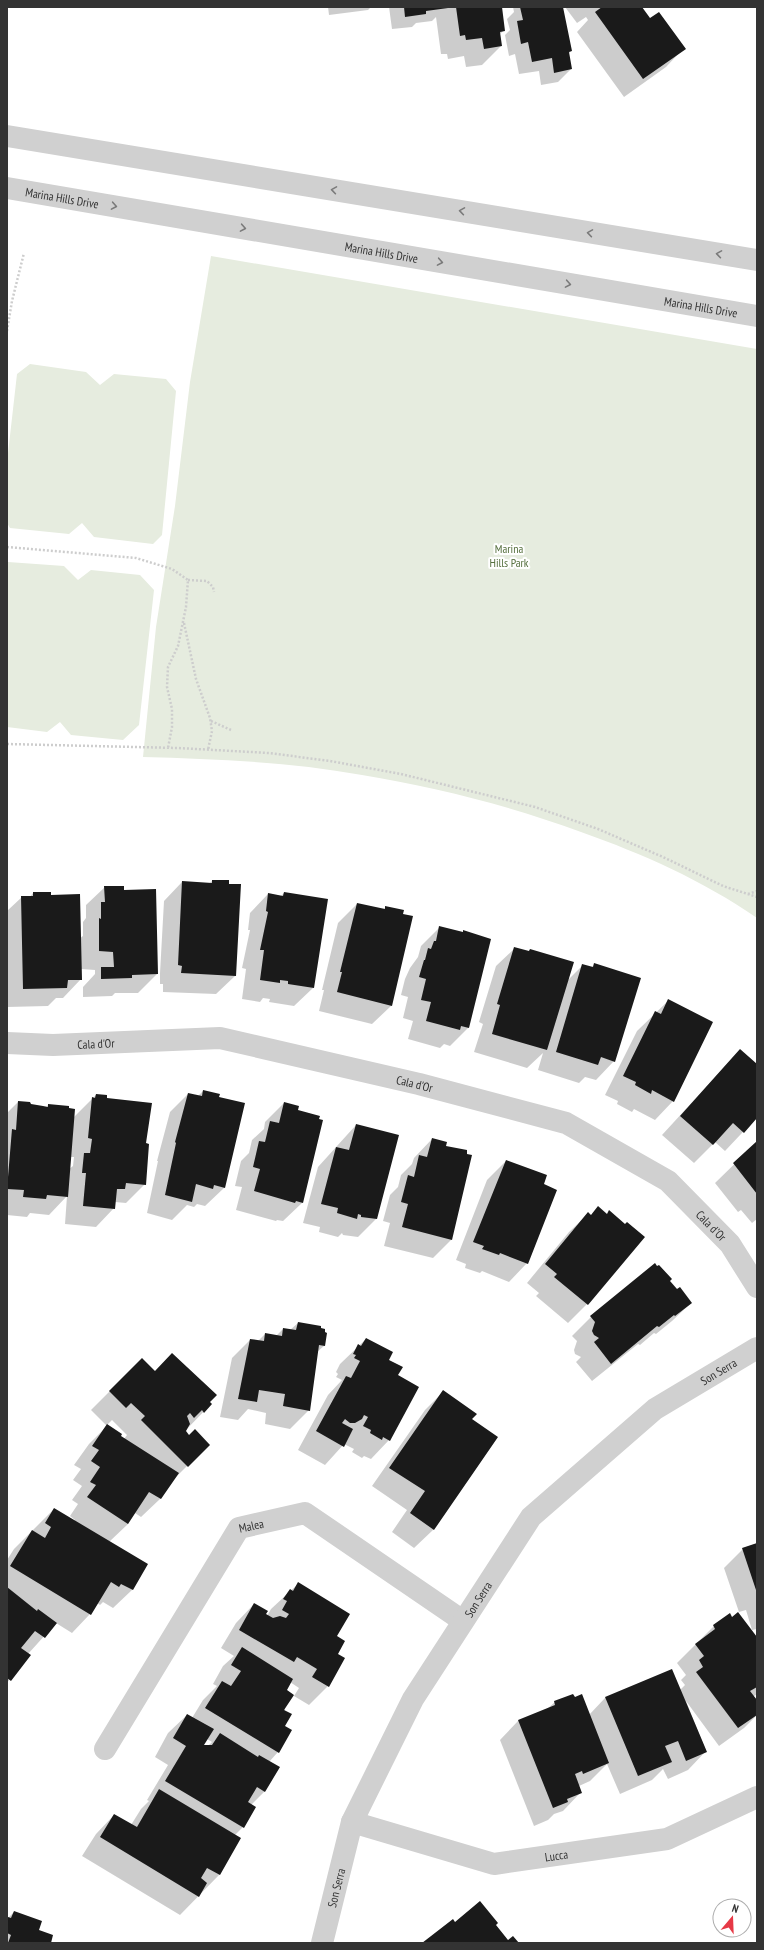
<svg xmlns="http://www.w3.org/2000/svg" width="764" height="1950" viewBox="0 0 764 1950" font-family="'PT Sans Narrow',sans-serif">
<rect width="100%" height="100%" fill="#fff"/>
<!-- green -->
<path fill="#e6ecdf" d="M211 256 757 349V918C702 880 643 854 581 832 510 806 436 787 362 775 290 762 217 759 143 757L156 627 175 506 190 382Z
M30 364 86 372 100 385 114 374 166 379 176 391 162 535 153 544 94 537 82 523 69 534 10 528 7 523V462L17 374Z
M8 562 64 566 78 580 91 570 140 575 154 590 139 725 123 740 71 735 60 722 47 732 7 727Z"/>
<!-- shadow -->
<path fill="#0003" fill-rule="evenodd" d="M328 7H371L368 10 329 15Z
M389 7H501L504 30 499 35 501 46 482 65 466 67 464 56 448 59 447 54H441L436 17 432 21 416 23 412 27 392 29Z
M513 7H564L562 9 571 51 568 54 571 69 558 82 541 85 539 71 519 74 515 54 509 56 505 35 510 30 507 19 514 12Z
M565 7H640L649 19 684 48 666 67 624 97 577 32 588 20 586 17 577 23Z
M212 881 235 976 216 994 163 992V984H160V973L164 901 182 882 209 884Z
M105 887 157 974 138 993H115L112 996 83 997V987L95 974V970L81 969V979L63 998H56L48 1006 7 1007V911L22 897H30L33 893 50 896 80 938 83 936V922L86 918V905Z
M284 893 313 988 294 1006 269 1002 270 999 263 998 260 1002 242 999 246 969 242 968 250 930H248L250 913 268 894 281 896Z
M357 904 383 910 386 907 391 1006 372 1024 319 1011 324 990H322L338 923Z
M440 927 469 1027 450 1046 444 1044 440 1048 408 1039 413 1021 403 1018 408 997 401 995 405 979 410 968 418 957 421 946Z
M515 948 528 952 530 950 567 981 583 965 591 968 594 965 614 1061 596 1080 585 1077 579 1083 538 1070 543 1053 527 1068 474 1052 483 1024 479 1022 496 966Z
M669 1000 673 1101 655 1120 634 1109 632 1112 617 1104 618 1101 605 1095 637 1031Z
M740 1050 757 1065V1117L725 1151 715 1142 694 1163 662 1135Z
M203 1091 224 1188 205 1206 197 1204 194 1207 187 1205 172 1220 147 1213 158 1161H157L170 1112 188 1094 198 1096Z
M96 1095 106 1099 145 1144V1184L126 1203 115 1202 114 1208 96 1227 65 1224 67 1196 49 1215 30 1213 27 1217 7 1215V1113L18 1102 46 1108 48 1105 68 1107 74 1117ZM70 1157H74L73 1166 69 1169Z
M284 1103 297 1111 302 1203 283 1221 277 1220 276 1221 236 1210 242 1187 235 1186 241 1161 249 1153 252 1140 264 1129 265 1122Z
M356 1125 377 1218 358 1237 343 1235 342 1233 338 1237 319 1232 320 1227 303 1223 318 1167Z
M432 1139 451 1240 433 1258 384 1246 390 1223 383 1221 390 1195 398 1187 401 1175 412 1164 414 1158Z
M757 1142V1219L752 1223 741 1210 738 1212 715 1183Z
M506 1161 542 1185 527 1263 509 1282 482 1271 480 1273 465 1268 466 1264 456 1260 487 1180Z
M588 1214 590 1216 606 1215 643 1237 587 1304 568 1323 536 1296 539 1293 527 1283 569 1232Z
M655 1265 677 1291 691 1303 672 1321 656 1334 654 1333 640 1345 638 1344 592 1381 576 1362 581 1357 575 1354 574 1350 577 1341 572 1336 591 1317Z
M298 1323 320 1329 326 1334 324 1346 317 1352 309 1410 290 1429 265 1424 266 1413 248 1409 238 1420 220 1417 232 1358 250 1340 258 1341 265 1334 276 1336 283 1329 290 1330Z
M366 1339 387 1360 397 1376 389 1440 371 1459 364 1456 362 1458 352 1452 354 1449 344 1444 325 1465 298 1450 328 1395 342 1380 336 1377 338 1374 336 1372 340 1364Z
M142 1359 155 1372 211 1404 184 1432 189 1436 208 1445 171 1482 160 1499 141 1517 135 1513 128 1524 109 1542 147 1565 132 1590 113 1608 103 1602 100 1605 97 1603 90 1614 72 1633 56 1623 28 1654 7 1683V1560L14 1549 54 1509 75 1521V1520L70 1516 78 1504 72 1500 82 1486 73 1480 81 1469 74 1465 89 1444 107 1426 91 1410ZM112 1420 127 1435 124 1439 107 1425Z
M443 1392 471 1420 497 1438 433 1530 414 1548 392 1532 407 1510 372 1486 425 1410Z
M757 1544V1629L752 1630 746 1610 739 1612 724 1568 743 1549Z
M298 1584 336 1636V1654L328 1686 309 1705 294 1696 299 1688 290 1682 286 1691 284 1726 278 1752 269 1762 279 1768 264 1792 251 1805 243 1827 235 1835 240 1838 219 1875 180 1915 82 1856 96 1834 114 1815 131 1825 141 1809 149 1801 147 1800 168 1765 155 1757 168 1733 187 1715 192 1718 203 1700 217 1686 213 1684 223 1666 234 1656 221 1648 236 1623 254 1604 267 1616 271 1609ZM207 1739 212 1742 208 1746H202Z
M714 1626 757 1639V1694L753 1697 757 1702V1715L744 1728 719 1746 686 1701 706 1751 688 1770 668 1779 663 1769 652 1780 620 1794 607 1764 590 1781 579 1786 581 1792 563 1811 554 1814 548 1820 534 1826 500 1740 518 1721 547 1709 555 1702 589 1715 605 1698 680 1690 685 1685 681 1680 686 1675 677 1663Z
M14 1912 38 1931 50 1943H7V1919Z"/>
<!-- building -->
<path fill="#1a1a1a" d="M404 7H448V8L426 11V14L405 17Z
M456 7H502L505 31 500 32 502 46 484 49 482 38 466 40 465 35 460 36Z
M520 7H563L572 51 569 52 572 69 554 73 552 58 532 62 528 42 521 44 517 21 523 20Z
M602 7H642L650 18 659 12 686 49 643 79 595 12Z
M212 880H229V884H241L236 976 181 973 182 966 178 965 182 881 212 883Z
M104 886H124V890L156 889 158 974 132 975V978L101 979V967H114L113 952 99 951V918L101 919V902H105Z
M33 892H51V895L80 894 82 980H68L67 988 23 989 21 896H33Z
M284 892 328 899 314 988 288 984V981L280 980V983L260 980 264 950H260L268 912 266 911 268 893 283 896Z
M357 903 385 909V906L404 910 403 914 413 916 392 1006 337 992 342 972H340Z
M439 926 463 932V930L491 939 469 1028 461 1026 460 1030 426 1021 431 1002 421 1000 426 979 419 977 424 960H425L428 948 431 949 434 941H436Z
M514 947 529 951 530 949 574 962 547 1050 492 1034 500 1005 497 1004Z
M594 963 641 978 615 1062 601 1057 598 1065 556 1052 582 964 593 967Z
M668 999 713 1022 674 1102 652 1090 651 1094 635 1085 636 1082 623 1076 655 1011 661 1014Z
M740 1049 757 1064V1118L744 1133 733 1123 713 1145 680 1116Z
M203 1090 220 1094 219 1097 245 1103 225 1188 214 1185 213 1189 196 1184 192 1202 165 1195 176 1143 175 1142 188 1093 202 1096Z
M96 1094 107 1095V1098L152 1103 146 1143 149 1144 146 1185 126 1183 125 1189H117L115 1209 83 1206 86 1173H82L84 1153H90L92 1139 88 1138 92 1097 95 1098Z
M18 1101 30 1102 31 1104 43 1106 48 1107V1104L69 1106V1108L75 1109 68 1197 47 1195 46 1199 23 1197 24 1190 7 1189 12 1129 16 1130Z
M284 1102 299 1106 298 1110 320 1116 319 1119 323 1120 303 1203 296 1201 295 1203 254 1191 260 1169 253 1167 259 1141 265 1142 270 1121 279 1123Z
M356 1124 399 1135 377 1219 361 1217V1215L358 1214 357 1219 337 1213 338 1208 321 1204 336 1147 349 1150Z
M432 1138 447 1142 446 1146 467 1150V1154L472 1155 452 1240 402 1227 408 1204 401 1202 408 1175 414 1177 419 1155 427 1157Z
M757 1141V1194L733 1163Z
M506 1160 547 1175 544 1184 557 1190 528 1264 500 1253 499 1255 482 1249 484 1246 473 1242Z
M598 1206 607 1214 609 1210 625 1224 627 1222 645 1237 588 1305 554 1277 557 1274 545 1264 588 1212 591 1215Z
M655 1263 657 1266 659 1265 672 1279 670 1281 677 1289 680 1287 692 1303 675 1316 674 1315 659 1327 657 1326 611 1364 594 1342 599 1338 594 1335 592 1331 595 1322 590 1316Z
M298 1322 321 1326V1328L325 1329V1332L327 1333 325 1346 319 1345 310 1411 283 1406 285 1394 259 1390 257 1402 238 1399 250 1339 264 1341 265 1333 282 1336 283 1328 296 1330Z
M366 1338 393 1352 389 1360 403 1367 398 1375 419 1387 390 1441 383 1437 382 1440 370 1433 371 1430 363 1426 368 1417 364 1415 362 1419 355 1423H350L345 1419 342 1423 353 1429 344 1447 316 1431 346 1376 351 1378 360 1361 354 1358 356 1355 353 1354 358 1344 361 1346Z
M172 1353 217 1395 210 1402 212 1404 204 1413 202 1410 194 1418 190 1413 187 1416 190 1424 186 1431 189 1435 195 1429 210 1445 188 1467 141 1420 145 1416 131 1403 126 1408 109 1391 142 1358 155 1371Z
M443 1390 477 1414 472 1419 498 1437 434 1530 410 1513 425 1491 389 1468Z
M107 1424 122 1434 121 1436 179 1473 161 1499 149 1492 128 1524 87 1497 96 1485 90 1482 100 1467 91 1461 99 1450 92 1446Z
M54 1508 148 1564 133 1590 121 1584 119 1587 111 1582 91 1615 10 1566 32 1530 45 1538 51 1527 45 1523Z
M757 1543V1593L742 1548Z
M298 1582 350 1614 337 1636 345 1641 338 1654 345 1658 329 1687 312 1677 317 1669 297 1657 294 1662 239 1630 254 1603 268 1611 266 1614 273 1618 280 1616 286 1618 289 1614 282 1610 287 1601 283 1599 290 1589 293 1591Z
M7 1587 37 1611 38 1609 57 1623 45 1638 35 1631 21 1648 31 1655 11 1681 7 1678Z
M738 1612 757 1637V1687L750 1691 757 1700V1715L738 1728 696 1672 703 1667 699 1660 704 1656 695 1644 715 1629 713 1625 730 1613 732 1617Z
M242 1647 293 1679 287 1690 294 1695 284 1710 292 1714 285 1726 292 1730 279 1753 205 1708 222 1681 231 1686 241 1671 231 1665Z
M672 1669 707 1752 686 1761 678 1741 665 1746 672 1762 638 1776 605 1697Z
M573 1694 575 1697 582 1694 609 1763 583 1774 582 1771 575 1774 582 1793 567 1799 568 1802 553 1808 518 1720 555 1705 554 1701Z
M187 1714 214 1729 204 1745H212L220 1733 258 1757 259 1755 280 1767 265 1792 257 1787 248 1802 256 1807 244 1828 165 1781 186 1746 173 1738Z
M159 1789 241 1838 220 1875 207 1868 201 1878 207 1883 199 1897 100 1837 114 1814 137 1827Z
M480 1901 498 1923 496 1925 508 1940 513 1936 519 1943H422L453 1919 455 1922Z
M14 1911 42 1921 39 1930 53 1935 51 1943H8L11 1935 7 1933V1919L8 1917 11 1918Z"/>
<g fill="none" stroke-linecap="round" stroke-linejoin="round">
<!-- path -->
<path stroke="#cdcdcd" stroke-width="2.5" stroke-dasharray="2 2" stroke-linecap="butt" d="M7 331 12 301 24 253
M7 547 136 558 172 569 188 580 186 607 178 646 168 667 167 687 172 709V727L168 748
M188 580 207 581 213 587 214 592
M184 623 196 679 210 718 212 731 208 750
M211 721 231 730
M7 744 178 748 269 753 330 761 401 774 535 807 598 829 663 857 723 886 757 897
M748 894 757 891"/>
<!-- minor -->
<g stroke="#d0d0d0" stroke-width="22">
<path d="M7 136 757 260"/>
<path id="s1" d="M7 188 757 316"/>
<path id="s2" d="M7 1043 53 1045 220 1038 419 1084 566 1123 668 1181 730 1244 757 1287"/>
<path id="s3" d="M105 1749 239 1528 305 1513 463 1621"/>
<path id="s4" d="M352 1822 494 1864 667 1839 757 1797"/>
<path id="s5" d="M322 1943 352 1822 413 1699 531 1517 655 1409 757 1348"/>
</g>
</g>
<!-- one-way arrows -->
<defs><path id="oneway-chevron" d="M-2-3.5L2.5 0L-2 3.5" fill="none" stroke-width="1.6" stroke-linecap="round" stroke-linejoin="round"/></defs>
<g stroke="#7a7a7a">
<use href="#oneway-chevron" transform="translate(334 190) rotate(-171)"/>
<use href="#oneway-chevron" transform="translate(114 206) rotate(10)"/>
<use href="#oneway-chevron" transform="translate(462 211) rotate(-171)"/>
<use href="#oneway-chevron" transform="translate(243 228) rotate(10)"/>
<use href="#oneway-chevron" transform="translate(590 233) rotate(-171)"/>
<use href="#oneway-chevron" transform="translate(719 254) rotate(-171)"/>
<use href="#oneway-chevron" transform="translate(440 262) rotate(10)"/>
<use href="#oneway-chevron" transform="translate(568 284) rotate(10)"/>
</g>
<g text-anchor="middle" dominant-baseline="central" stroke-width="4" stroke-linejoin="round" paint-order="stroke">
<!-- street labels -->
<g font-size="12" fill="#333" stroke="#fff">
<text stroke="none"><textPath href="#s1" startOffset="56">Marina Hills Drive</textPath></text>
<text stroke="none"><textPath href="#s1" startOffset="380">Marina Hills Drive</textPath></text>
<text stroke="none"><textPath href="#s1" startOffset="704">Marina Hills Drive</textPath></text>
<text stroke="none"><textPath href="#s2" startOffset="89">Cala d'Or</textPath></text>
<text stroke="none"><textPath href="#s2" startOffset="413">Cala d'Or</textPath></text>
<text stroke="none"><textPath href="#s2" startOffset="749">Cala d'Or</textPath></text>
<text stroke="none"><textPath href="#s5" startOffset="717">Son Serra</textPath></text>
<text stroke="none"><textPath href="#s3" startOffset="271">Malea</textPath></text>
<text stroke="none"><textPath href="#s5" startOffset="381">Son Serra</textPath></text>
<text stroke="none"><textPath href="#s4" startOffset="211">Lucca</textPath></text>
<text stroke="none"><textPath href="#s5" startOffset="57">Son Serra</textPath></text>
</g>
<!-- park labels -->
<g font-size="12" fill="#56703f" stroke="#fff">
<text x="509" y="548">Marina<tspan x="509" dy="14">Hills Park</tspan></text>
</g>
</g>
<!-- border -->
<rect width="764" height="1950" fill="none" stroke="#333333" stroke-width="16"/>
<!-- north arrow -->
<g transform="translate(732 1918) rotate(19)"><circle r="19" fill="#ffffff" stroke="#adadad"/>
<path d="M0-3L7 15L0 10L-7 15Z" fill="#e63946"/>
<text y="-6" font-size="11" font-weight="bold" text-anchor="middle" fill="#333333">N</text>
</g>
</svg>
